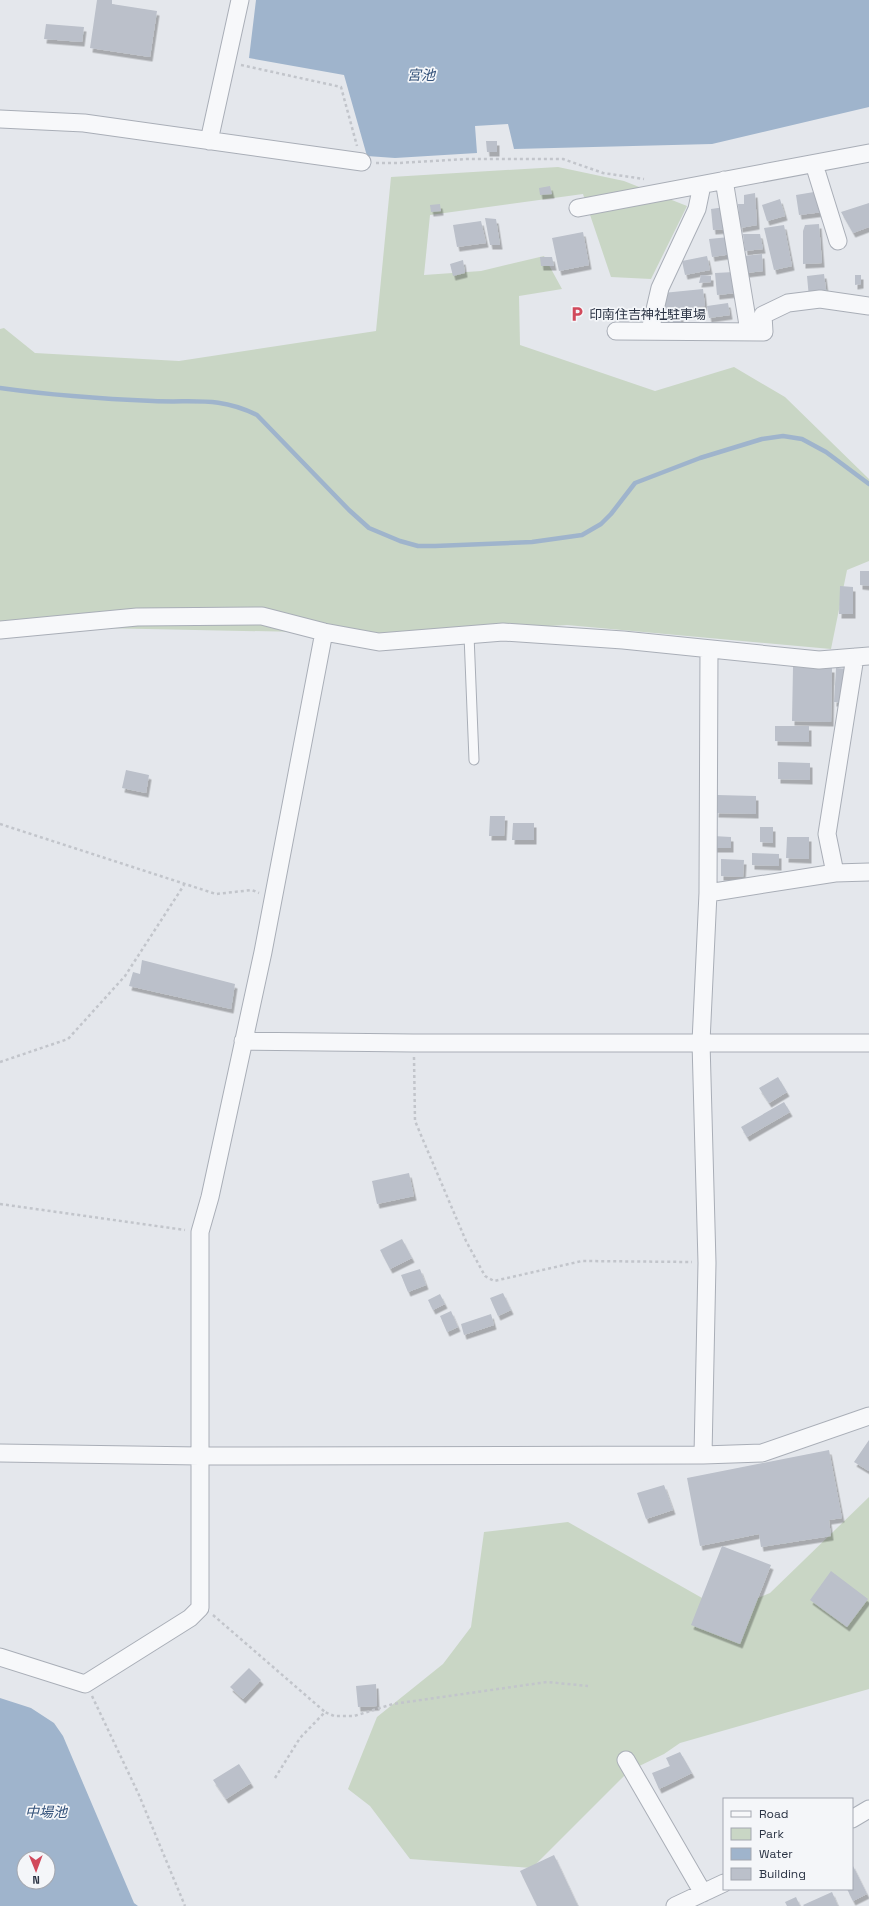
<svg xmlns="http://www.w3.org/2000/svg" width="869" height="1906" viewBox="0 0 869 1906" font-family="'Space Grotesk','Noto Sans JP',sans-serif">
<defs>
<filter id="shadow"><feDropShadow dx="2.5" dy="4.5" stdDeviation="0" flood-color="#0004"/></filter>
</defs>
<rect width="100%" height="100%" fill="#e4e7ec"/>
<!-- green -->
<path fill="#c9d6c5" d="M558 167 624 181 687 206 651 279 611 277 583 194 430 215 424 275 481 271 544 256 562 289 519 296 520 345 655 391 734 367 785 397 869 479V561L847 570 831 649 567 625 399 634 0 626V329L4 328 35 353 179 361 376 331 391 177Z
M869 1497V1689L680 1743 664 1754 629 1771 532 1868 410 1859 370 1806 348 1789 377 1717 443 1664 471 1627 484 1532 568 1522 725 1611 770 1593Z"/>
<!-- water -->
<path fill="#9fb4cc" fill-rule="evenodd" d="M256 0H869V107L712 144 514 149 508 124 475 126 477 153 395 158 367 156 344 75 249 58Z
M0 1698 31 1708 54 1723 63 1736 134 1903 138 1906H0ZM24 1858H48V1882H24Z"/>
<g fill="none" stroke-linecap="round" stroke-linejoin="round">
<!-- stream -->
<path stroke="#9fb4cc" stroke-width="4.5" d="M0 388C50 395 102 399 153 401 194 403 218 396 257 415L349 510 369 528 400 541 418 546H435L532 542 582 535 601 524 611 514 635 483 700 458 762 439 783 436 802 439 826 452 869 484"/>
</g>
<!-- building -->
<path fill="#bbc0ca" filter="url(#shadow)" d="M97 0H112V4L157 11 150 57 90 48Z
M46 24 84 27 82 42 44 39Z
M486 141H497V152H487Z
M550 186 552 194 540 195 539 188Z
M820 191 823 212 799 215 796 195Z
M755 193 757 225 740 228 738 204H744V195Z
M780 199 785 216 767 221 762 205Z
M869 203V227L853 233 841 212Z
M440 204 441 211 431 212 430 205Z
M725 207 727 229 713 230 711 209Z
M485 218 496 219 500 245H490Z
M481 221 486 243 457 247 453 225Z
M819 224 822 263 803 264V231L805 225Z
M784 225 792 266 774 270 764 228Z
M583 232 589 265 559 271 552 238Z
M743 234H760L763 249 745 251Z
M729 237 732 254 712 257 709 239Z
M762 254 763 271 746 273 744 256Z
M707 256 710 270 685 275 682 261Z
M540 257H552L554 266H541Z
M463 260 465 273 453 276 450 264Z
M734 272 736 293 717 295 715 273Z
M824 274 827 297 809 298 807 276Z
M701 275 711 276V282L699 283Z
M855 275H861V284L855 285Z
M703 289 705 306 665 311 663 293Z
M728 303 730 315 709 318 707 306Z
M681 316V328L666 327 667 317Z
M860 571H869V586L860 585Z
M840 586 853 587V614H839Z
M793 667 832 668 831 722 792 721Z
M836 668 849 669 846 703 834 702Z
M775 726H809V742L775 741Z
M778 762 810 763V780L778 779Z
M126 770 149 775 146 793 122 788Z
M717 795 756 796V814L716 813Z
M490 816H505L504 836H489Z
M513 823H534V840H512Z
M760 827H773V843L760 842Z
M713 836 731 837V848H713Z
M787 837H809V859L786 858Z
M752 853 779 854V866L752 865Z
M721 859 744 860 743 877 721 876Z
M142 960 235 984 231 1009 129 986 133 972 140 974Z
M778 1077 787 1092 769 1103 759 1088Z
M784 1102 790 1112 747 1137 741 1127Z
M409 1173 414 1196 377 1204 372 1181Z
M402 1239 412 1258 390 1269 380 1250Z
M420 1269 426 1285 408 1292 401 1275Z
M503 1293 511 1310 498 1316 490 1298Z
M440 1294 445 1304 433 1310 428 1300Z
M451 1311 458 1327 447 1332 440 1316Z
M491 1314 494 1325 464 1335 461 1324Z
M869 1440V1471L854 1462Z
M829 1450 842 1518 829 1520 831 1536 761 1547 759 1534 700 1546 687 1478Z
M664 1485 673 1510 646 1519 637 1493Z
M722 1546 771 1565 740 1644 691 1625Z
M831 1571 868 1599 847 1627 810 1600Z
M249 1668 261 1680 243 1699 230 1687Z
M376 1684 377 1706 358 1707 356 1686Z
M680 1752 692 1773 659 1789 652 1773 670 1766 666 1758Z
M239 1764 251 1783 226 1799 213 1780Z
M554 1855 578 1906H537L520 1871Z
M852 1864 867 1894 853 1901 847 1889H852Z
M832 1892 838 1906H804L803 1905Z
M796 1897 800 1906H787L785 1902Z"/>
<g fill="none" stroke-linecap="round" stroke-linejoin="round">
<defs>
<path id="lane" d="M469 635 474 760"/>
<path id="street" d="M0 119 84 123 362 162
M209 141 240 0
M814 164 838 241
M724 180 749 331
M578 208 869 153
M616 331 764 332 763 315 788 303 820 299 869 306
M650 331 660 288 697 209 702 185
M0 630 137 617 262 616 324 632 379 642 503 632 623 640 819 660 869 656
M855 657 827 834 835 873 869 872
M708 893 835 873
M243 1041 413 1043H869
M0 1453 199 1456 703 1455 762 1453 869 1416
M703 1455 707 1263 701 1042 708 893 709 649
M0 1657 85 1684 190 1618 200 1608V1232L210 1197 263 952 324 632
M626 1760 703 1893
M852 1819 869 1809
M675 1906 724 1883"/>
</defs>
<!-- lane casing -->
<use href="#lane" stroke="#a9aeb7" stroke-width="11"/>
<!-- street casing -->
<use href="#street" stroke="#a9aeb7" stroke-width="19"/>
<!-- path -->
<path stroke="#c2c5cb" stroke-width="2.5" stroke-dasharray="3 3" stroke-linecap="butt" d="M241 65 341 87 357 146
M376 163H398L467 159H563L603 173 644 179
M0 824 216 894 252 890 259 893
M414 1057 415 1121 466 1241 485 1276 494 1281 582 1261 692 1262
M0 1062 68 1039 125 976 184 885
M0 1204 185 1230
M213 1615 325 1712
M92 1696 139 1795 185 1906
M275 1778 300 1738 325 1712 334 1716H354L393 1704 547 1682 588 1686"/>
<!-- lane -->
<use href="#lane" stroke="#f7f8fa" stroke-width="9"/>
<!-- street -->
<use href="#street" stroke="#f7f8fa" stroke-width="17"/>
</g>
<!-- icons -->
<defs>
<symbol id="parking-bare" viewBox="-9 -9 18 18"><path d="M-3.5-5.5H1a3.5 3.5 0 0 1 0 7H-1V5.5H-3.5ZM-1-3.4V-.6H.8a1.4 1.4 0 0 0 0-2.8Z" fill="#d1495b" stroke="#f4f6f9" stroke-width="2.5" paint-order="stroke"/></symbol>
</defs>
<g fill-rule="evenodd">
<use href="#parking-bare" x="566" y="303" width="22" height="22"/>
</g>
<g text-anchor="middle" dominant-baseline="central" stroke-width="3.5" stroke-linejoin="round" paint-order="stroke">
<!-- poi labels -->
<g font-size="13" fill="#2b3445" stroke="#f4f6f9" text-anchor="start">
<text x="589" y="314">印南住吉神社駐車場</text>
</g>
<!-- water labels -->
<g font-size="14" font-style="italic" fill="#34527a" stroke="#f4f6f9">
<text x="421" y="75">宮池</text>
<text x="46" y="1812">中場池</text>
</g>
</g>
<!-- legend -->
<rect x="723" y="1798" width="130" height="92" fill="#f4f6f9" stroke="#a4a8b1"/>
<rect x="731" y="1811" width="20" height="6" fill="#f7f8fa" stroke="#a4a8b1"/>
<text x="759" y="1818" font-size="12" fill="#2b3445">Road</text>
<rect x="731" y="1828" width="20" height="12" fill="#c9d6c5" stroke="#a4a8b1"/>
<text x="759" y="1838" font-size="12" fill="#2b3445">Park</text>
<rect x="731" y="1848" width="20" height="12" fill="#9fb4cc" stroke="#a4a8b1"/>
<text x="759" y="1858" font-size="12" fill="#2b3445">Water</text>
<rect x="731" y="1868" width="20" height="12" fill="#bbc0ca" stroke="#a4a8b1"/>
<text x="759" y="1878" font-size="12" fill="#2b3445">Building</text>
<!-- north arrow -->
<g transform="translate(36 1870) rotate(179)"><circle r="19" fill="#f4f6f9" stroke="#a4a8b1"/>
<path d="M0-3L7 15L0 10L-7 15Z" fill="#d1495b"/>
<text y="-6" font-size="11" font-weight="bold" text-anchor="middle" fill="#2b3445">N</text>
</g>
</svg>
